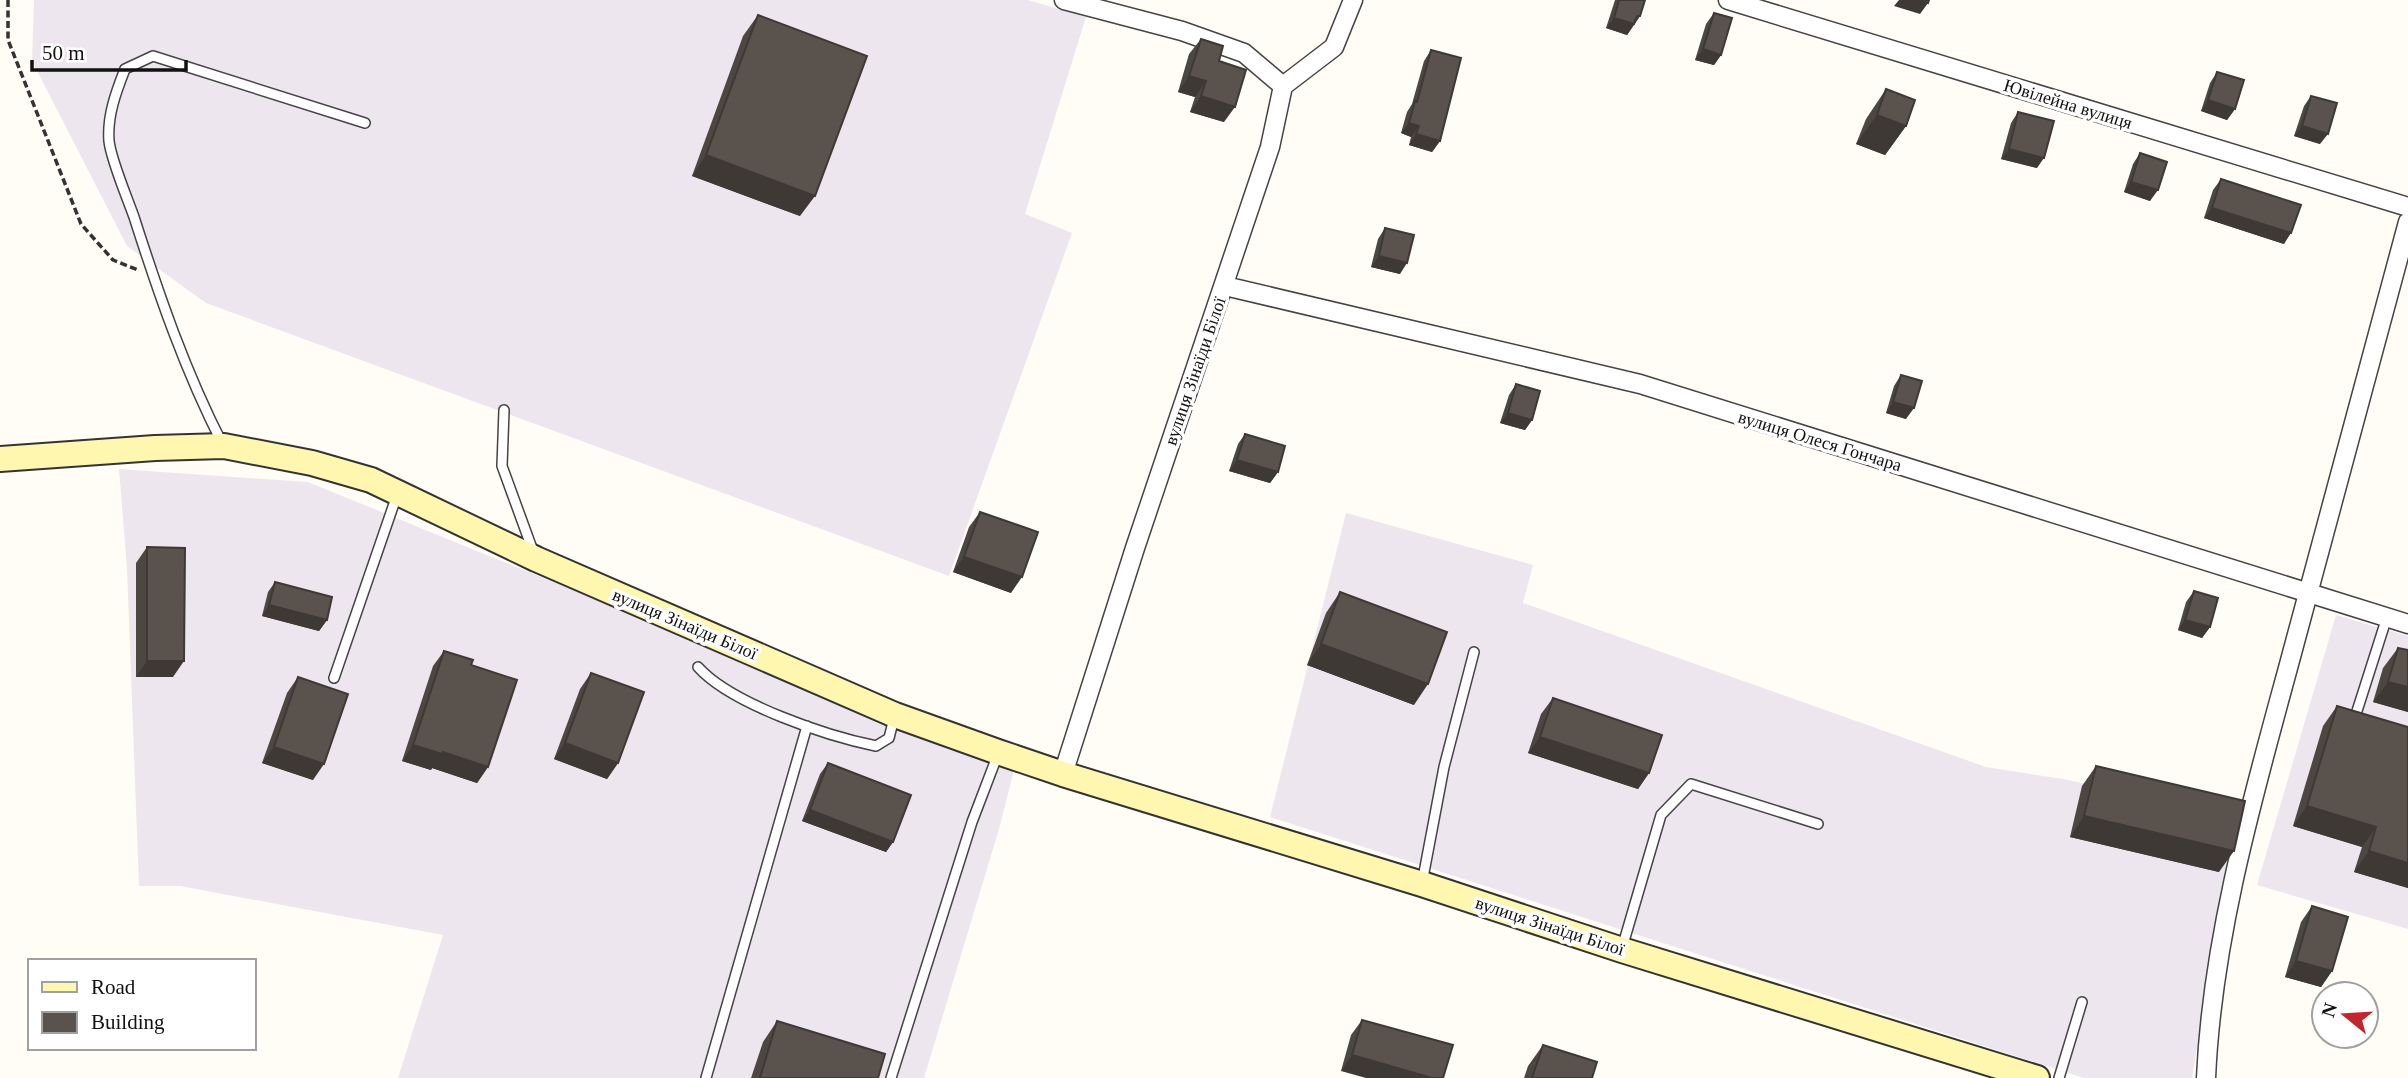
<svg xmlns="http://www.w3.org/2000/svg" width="2408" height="1078" viewBox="0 0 2408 1078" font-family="'Times New Roman',serif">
<rect width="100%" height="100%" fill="#fffdf5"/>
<!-- industrial -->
<path fill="#eee6ef" d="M34 0H1028L1086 17 1025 214 1072 233 949 576 206 303 127 246 32 61Z
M119 469 308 482 1014 770 999 829 924 1078H398L443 935 180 886H139L127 568Z
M1346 513 1533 565 1523 603 1986 767 2063 779 2242 817 2201 1022 2192 1078H2084L1270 817Z
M2336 615 2408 636V929L2257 885Z"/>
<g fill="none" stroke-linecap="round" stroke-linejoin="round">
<defs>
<path id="lane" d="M504 410 502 466 533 551
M223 445C185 371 159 295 134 217 127 197 111 160 109 141 107 116 116 92 125 69L153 56 365 123
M698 667C731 704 827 736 876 746L889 738 894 718
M334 678 397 495
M2357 711 2387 617
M1422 883 1444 767 1474 652
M1622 948 1661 815 1691 784 1818 824
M706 1078 807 726
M891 1078 972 822 998 754
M2059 1078 2082 1002"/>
<path id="street" d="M1064 0 1182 31 1244 53 1283 86
M1728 0 2408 207
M1283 86 1334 47 1353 0
M1225 286 1640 384 2408 624
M1063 774 1135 548 1270 147 1283 86
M2206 1078C2212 940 2252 800 2288 668 2328 519 2368 371 2408 222"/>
<path id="secondary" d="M0 459 155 448 224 446 312 463 371 480 536 559 895 715 998 752 1063 774 1422 884 1622 950 2037 1078"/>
</defs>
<!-- lane casing -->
<use href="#lane" stroke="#444" stroke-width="12"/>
<!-- street casing -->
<use href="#street" stroke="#444" stroke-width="21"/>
<!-- secondary casing -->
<use href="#secondary" stroke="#333" stroke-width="28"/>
<!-- path -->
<path stroke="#333" stroke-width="3.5" stroke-dasharray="7 3.5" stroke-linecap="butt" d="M8 0V40L81 224 113 260 138 270"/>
<!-- lane -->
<use href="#lane" stroke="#fff" stroke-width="9"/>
<!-- street -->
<use href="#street" stroke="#fff" stroke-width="18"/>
<!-- secondary -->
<use href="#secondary" stroke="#fff6b0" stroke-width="24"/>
</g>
<!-- wall -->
<path fill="#4d4742" d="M1615 0H1645L1640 16 1627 35 1606 28Z
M1714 13 1721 55 1714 65 1695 60 1706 24Z
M758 15 800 216 692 176 743 36Z
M1201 39 1219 61 1224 122 1190 112 1195 97 1178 92 1189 54Z
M1431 50 1440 141 1432 152 1409 145 1411 137 1401 133 1407 112 1412 104 1424 61Z
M2217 72 2235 109 2227 120 2201 111 2210 83Z
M1886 89 1906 126 1885 155 1856 144 1866 119Z
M2311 96 2320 144 2294 136 2304 106Z
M2018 112 2037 168 2001 159 2011 123Z
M2140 153 2150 201 2124 192 2133 164Z
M2221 179 2284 244 2204 218 2213 190Z
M1385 228 1400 274 1371 267 1378 239Z
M1901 375 1906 419 1886 413 1894 386Z
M1516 384 1532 420 1525 430 1500 423 1509 395Z
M1245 434 1278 472 1270 483 1229 471 1238 444Z
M980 512 1011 593 953 572 969 527Z
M147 547 173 677H136V563Z
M275 582 327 620 319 631 262 616 268 592Z
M2194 591 2210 627 2202 638 2178 630 2186 602Z
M1340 592 1414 705 1307 665 1326 613Z
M2398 648 2408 712 2373 702 2383 668Z
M444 651 471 665 488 767 477 783 432 768 431 770 402 761 433 666Z
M591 673 618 763 607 779 554 759 580 689Z
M298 677 313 780 262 763 287 693Z
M1553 698 1649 773 1638 789 1528 753 1541 714Z
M2337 706 2408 727V888L2354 872 2362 847 2293 826 2323 726Z
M828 763 893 842 886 852 802 821 820 774Z
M2096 766 2219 872 2070 837 2082 786Z
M2312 906 2332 971 2321 987 2285 977 2301 922Z
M1362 1020 1453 1045 1341 1071 1351 1035Z
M777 1021 878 1078H751L763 1042Z
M1543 1045 1592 1078H1524L1528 1066Z"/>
<!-- shaded-wall -->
<path fill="#3f3936" d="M1899 0H1916L1928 3 1920 14 1894 6Z
M1637 16H1640L1627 35 1606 28 1614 18Z
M1703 49 1721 55 1714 65 1695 60Z
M1189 76 1206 81 1195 97 1178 92Z
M1201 96 1235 107 1224 122 1190 112Z
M2208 100 2235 109 2227 120 2201 111Z
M1877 115 1906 126 1885 155 1856 144Z
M1409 123 1419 126 1411 137 1401 133Z
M2302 126 2328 134 2320 144 2294 136Z
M1416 134 1440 141 1432 152 1409 145Z
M2009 149 2044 158 2037 168 2001 159Z
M706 155 815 196 800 216 692 176Z
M2131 182 2158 190 2150 201 2124 192Z
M2212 208 2291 233 2284 244 2204 218Z
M1379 256 1407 263 1400 274 1371 267Z
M1893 402 1914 408 1906 419 1886 413Z
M1508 413 1532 420 1525 430 1500 423Z
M1237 460 1278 472 1270 483 1229 471Z
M964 557 1022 577 1011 593 953 572Z
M269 605 327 620 319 631 262 616Z
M2185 620 2210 627 2202 638 2178 630Z
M1321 644 1428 684 1414 705 1307 665Z
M147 661H184L173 677H136Z
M2388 682 2408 687V712L2373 702Z
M1540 737 1649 773 1638 789 1528 753Z
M565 743 618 763 607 779 554 759Z
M413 745 443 752 488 767 477 783 432 768 431 770 402 761Z
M274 747 324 764 313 780 262 763Z
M2307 806 2376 827 2362 847 2293 826Z
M810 810 893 842 886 852 802 821Z
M2084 816 2234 851 2219 872 2070 837Z
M2369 851 2408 863V888L2354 872Z
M2296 961 2332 971 2321 987 2285 977Z
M1352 1055 1432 1078H1366L1341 1071Z"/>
<!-- building -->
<path fill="#5a524d" stroke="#3f3936" stroke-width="2" d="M1619 0H1645L1640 16H1637L1634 24 1614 18Z
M1916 0H1929L1928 3Z
M1714 13 1732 18 1721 55 1703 49Z
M758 15 867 56 815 196 706 155Z
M1201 39 1223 46 1219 61 1246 70 1235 107 1201 96 1206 81 1189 76Z
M1431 50 1461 58 1440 141 1416 134 1419 126 1409 123 1415 101 1417 102Z
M2217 72 2244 80 2235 109 2208 100Z
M1886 89 1915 100 1906 126 1877 115Z
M2311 96 2337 103 2328 134 2302 126Z
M2018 112 2054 121 2044 158 2009 149Z
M2140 153 2167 162 2158 190 2131 182Z
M2221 179 2301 205 2291 233 2212 208Z
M1385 228 1414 235 1407 263 1379 256Z
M1901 375 1922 381 1914 408 1893 402Z
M1516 384 1540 391 1532 420 1508 413Z
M1245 434 1285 446 1278 472 1237 460Z
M980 512 1038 532 1022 577 964 557Z
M147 547 185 548 184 661H147Z
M275 582 332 597 327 620 269 605Z
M2194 591 2218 598 2210 627 2185 620Z
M1340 592 1447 632 1428 684 1321 644Z
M2398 648 2408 650V687L2388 682Z
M444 651 473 660 471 665 517 680 488 767 443 752 442 754 413 745Z
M591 673 644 692 618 763 565 743Z
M298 677 348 694 324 764 274 747Z
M1553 698 1662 735 1649 773 1540 737Z
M2337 706 2408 727V863L2369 851 2376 827 2307 806Z
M828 763 911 795 893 842 810 810Z
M2096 766 2245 801 2234 851 2084 816Z
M2312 906 2348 917 2332 971 2296 961Z
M1362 1020 1453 1045 1443 1078H1432L1352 1055Z
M777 1021 885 1054 878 1078H760Z
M1543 1045 1597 1062 1592 1078H1532Z"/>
<g text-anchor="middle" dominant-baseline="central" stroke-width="7" stroke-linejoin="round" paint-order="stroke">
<!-- street labels -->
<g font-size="18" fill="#111" stroke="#fff">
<text transform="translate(2068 104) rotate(17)">Ювілейна вулиця</text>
<text transform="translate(1195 371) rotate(-71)">вулиця Зінаїди Білої</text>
<text transform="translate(1820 441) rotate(17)">вулиця Олеся Гончара</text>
<text transform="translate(685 624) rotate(23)">вулиця Зінаїди Білої</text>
<text transform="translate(1550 926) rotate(18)">вулиця Зінаїди Білої</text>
</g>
</g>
<!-- legend -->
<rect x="28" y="959" width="228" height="91" fill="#ffffff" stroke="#a0a0a0" stroke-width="2"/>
<rect x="42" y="982" width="35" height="10" fill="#fff6b0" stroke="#a0a0a0" stroke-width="2"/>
<text x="91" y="994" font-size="21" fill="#111111">Road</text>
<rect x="42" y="1012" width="35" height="21" fill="#5a524d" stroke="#a0a0a0" stroke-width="2"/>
<text x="91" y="1029" font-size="21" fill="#111111">Building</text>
<!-- north arrow -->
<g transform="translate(2345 1015) rotate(288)"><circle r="33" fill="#ffffff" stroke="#a0a0a0" stroke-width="2"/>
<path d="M0-5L12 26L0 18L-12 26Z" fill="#c4262e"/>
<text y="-10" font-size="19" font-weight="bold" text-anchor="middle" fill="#111111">N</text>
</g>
<!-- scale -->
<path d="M32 60v10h154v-10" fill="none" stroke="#111111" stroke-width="3.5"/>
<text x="42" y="60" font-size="21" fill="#111111" stroke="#ffffff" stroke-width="5" paint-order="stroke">50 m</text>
</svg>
